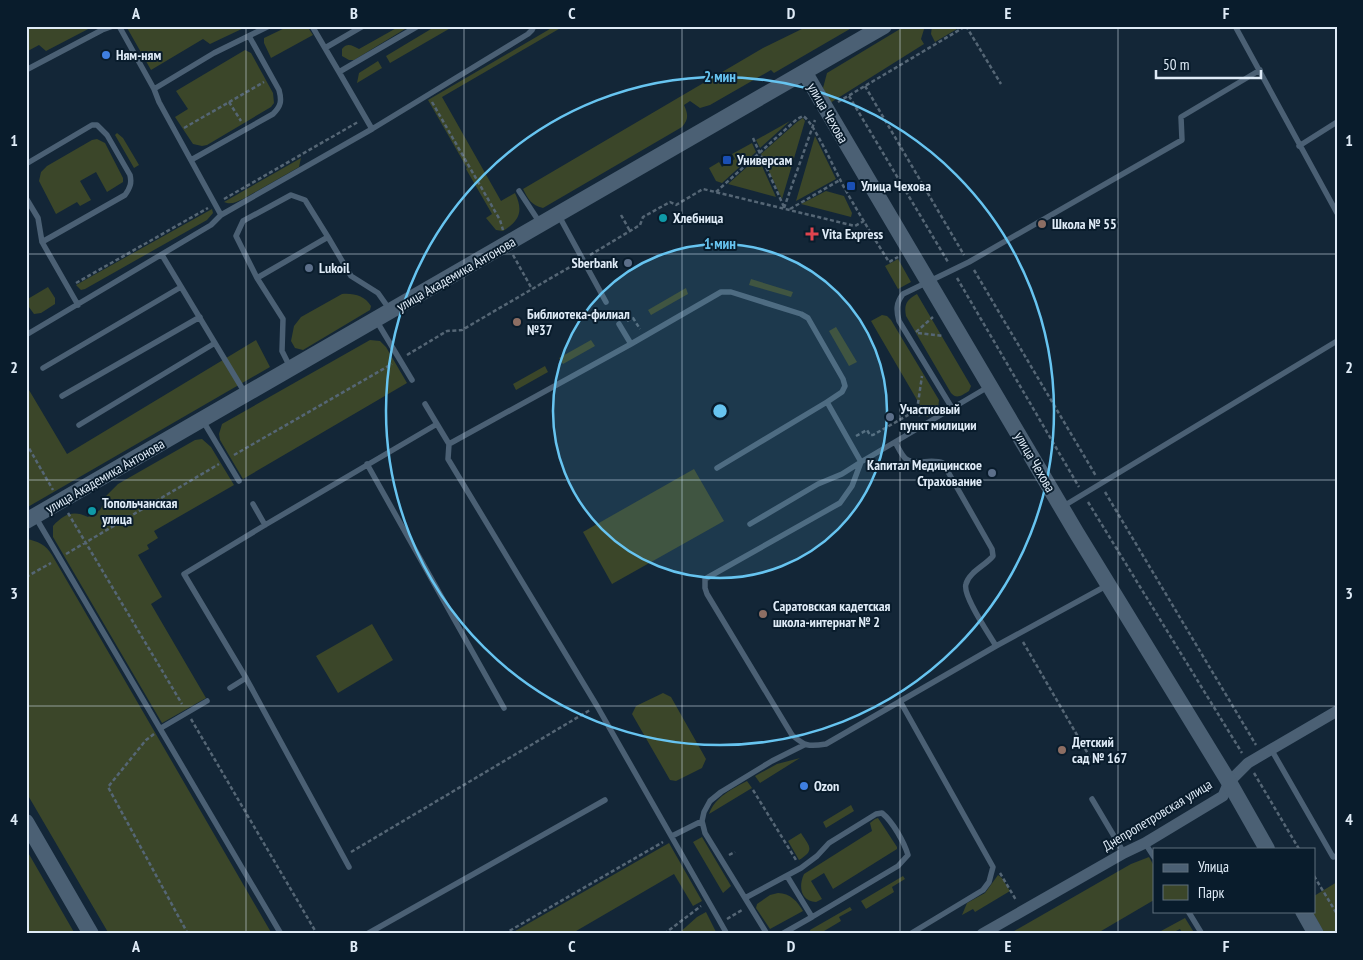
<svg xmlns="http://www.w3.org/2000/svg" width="1363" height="960" viewBox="0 0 1363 960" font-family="'PT Sans Narrow',sans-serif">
<rect width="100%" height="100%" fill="#132637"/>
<!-- green -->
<path fill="#3b4629" d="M26 26H94L46 51 39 45 26 52Z
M126 26H248L210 44 203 39 151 70Z
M289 26H307L313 35 271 58 264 43V38Z
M400 26H410L354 60H349L342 56V49C348 42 352 46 359 49Z
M436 26H454L390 63 386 56Z
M555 26H564L442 97 501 201 515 193C524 212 519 221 503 231L496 230 486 218 492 214 466 169 467 168 428 100Z
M808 26H855L774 73 771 70 710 105 700 108 690 101 684 105C688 114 689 119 682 127L543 208C531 205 528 199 523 189L763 48Z
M905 26H925L921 39 924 44 830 103 823 88 827 73Z
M932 26H962L935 42 931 34Z
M245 50 251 53 273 93 274 103 271 107 207 145 202 146 193 144 175 117 188 109 176 91Z
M378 61 382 68 357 83 359 73Z
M803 118 805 121 782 199 761 154 797 122Z
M790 121 760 148 756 140Z
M117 133 123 138 139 165 134 168 115 135Z
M815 136 836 179 796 201Z
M97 139 105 143 123 178V182L107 192 96 172 80 181 91 200 80 206 77 202 56 214 39 181 41 172 47 166 92 140Z
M752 143 756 152 722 183 716 181 709 168 719 162 722 167 735 159 732 154Z
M758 157 776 197 728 184Z
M301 158 299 167 243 199C236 202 231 205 224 202Z
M826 191 844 196 852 213 851 217 801 204Z
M212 209 213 213 207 220 85 289 81 290 76 285Z
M898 259 911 282 898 289 885 266Z
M751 279 793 292 791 297 749 285Z
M48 287 55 298V304L41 313 34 314 26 303V300Z
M686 288 688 294 651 315 648 310Z
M342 294C354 293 365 296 371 306L370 310 303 350 295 348 291 341 294 326 301 317Z
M917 294 971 386 969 391C962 395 957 400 951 393L906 316C904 305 906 300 917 294Z
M882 315 887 316 891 320 939 400 938 409 927 417 871 321Z
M836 327 857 362 849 366 829 331Z
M256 340 270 367 26 508V385L67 454Z
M370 340 380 341 386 347 407 383 243 479 220 440 219 434 222 424Z
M591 340 595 346 563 364 559 358Z
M545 366 548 372 516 390 513 384Z
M202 439 211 447 234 485 154 531 158 538 147 545 149 549 138 555 162 597 151 604 206 698 162 723 53 537V526C64 514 73 510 88 517L100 510 104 503 103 499 118 484 195 440Z
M694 469 724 521 612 584 583 532Z
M26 539C38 541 46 545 52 555L272 934H109L26 792Z
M372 624 393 660 338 693 316 656Z
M663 693 671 697 706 759 702 768 676 781 670 780 632 714 636 706Z
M800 758 760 783 755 776 777 764Z
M747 781 752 788 709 814C715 797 732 789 747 781Z
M851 805 854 811 826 828 823 822Z
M878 818 897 847V849L833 889 824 873 811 881 822 899 816 902C801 901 798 887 804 874L872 831 870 823 875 819Z
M801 833C810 847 815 850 799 860L788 841Z
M702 837 731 886 723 893 693 842Z
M669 843 702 901 693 906 674 874 571 934H510Z
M26 849 75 934H26Z
M1149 857 1154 866V900L1096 934H1009L1131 864Z
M998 875 1002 878 1010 891 975 912 973 909 962 915 967 903 985 893Z
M903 876 905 879 892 887 894 892 866 909 861 901Z
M1337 882V934H1325L1312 911H1314V896Z
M778 893C790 893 798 902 803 911L770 929 756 908 757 904 770 895Z
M850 907 852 910 839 917 841 921 819 934H811L810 930Z
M706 912 717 934H678L697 917Z
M1185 918 1195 934H1183L1180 929 1170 934H1162L1161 931Z"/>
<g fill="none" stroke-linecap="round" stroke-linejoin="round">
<!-- path -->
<path stroke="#556675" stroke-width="2.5" stroke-dasharray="4 2.5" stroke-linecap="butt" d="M966 26 1001 84
M865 86 964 255
M849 96 948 262
M229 102 241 121
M432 102 500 220 503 230
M838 102 966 26
M184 128 264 82
M753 138 784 207
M716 192 797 119 803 116C814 122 837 175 845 189 859 214 874 238 889 262L898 257
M224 199 358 122
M784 208 815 120
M790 209 840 180
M621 215 630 231
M513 255 532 289
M590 255 640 225 643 217 670 202 676 205 703 189 855 226 864 221
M974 270 1096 476
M957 278 1079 487
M76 283 208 208
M627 321 633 318 640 329
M916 332 933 317
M918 333 943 336
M407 355 447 331 462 330 575 264
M920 416 917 410 922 376
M856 436 867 430 870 435H873L917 410
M26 443 53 490
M234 455 392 364
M1105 492 1256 745
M1088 502 1242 753
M68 513 182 704
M66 554 219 464
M26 577 51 563
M1023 642 1091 759
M191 719 317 934
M154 734 146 740 108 787 188 934
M1254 773 1299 849
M753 790 796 860
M351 852 590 710
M729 855 735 852
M1000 873 1016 900
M1314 876 1337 914
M727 919 742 910
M504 934 663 842
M664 934 701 906"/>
<!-- lane -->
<path stroke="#4b6074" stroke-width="5.5" d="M119 26 154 89 214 53 269 26
M312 26 339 72 418 26
M1235 26 1337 213
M325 48 363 26
M26 70 102 30 113 26
M339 72 372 129
M154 89 159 102 221 215
M1299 146 1337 122
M191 160 273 114C281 106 282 101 279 90L249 36
M26 164 92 125H97L107 135 130 175C132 183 130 188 125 195L42 242 78 305
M519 191 540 223
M26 198 38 218 42 242
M559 216 606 302
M162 255 245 393
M257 278 236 236 243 221 291 195 305 200 328 237
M376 320 412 380
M619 324 631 344
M26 335 211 225 221 215 372 129 528 34 532 30 534 26
M290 367 282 351 283 319 257 278 328 237 351 276 378 293 390 310
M43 368 181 287
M62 396 200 317
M425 404 437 424
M952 408 899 321C896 310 896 303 903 294L969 262 1182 140 1181 117 1260 70
M203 421 239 481
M79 425 215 343
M895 442C898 447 902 456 906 459 915 466 931 458 943 463L992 549 993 556C986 565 969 572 966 584 962 595 989 634 996 646
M449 444 448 459 597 706 727 934
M367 464 504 708
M717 468 827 402
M253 504 265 525
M1062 507 1337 341
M36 518 281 934
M750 524 818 484 842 474 861 462 852 486 840 503 705 579V588L707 594 792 735C805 746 808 747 826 744L996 646 1106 586
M230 688 246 678
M900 701 993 867 989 882 983 890 910 934
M161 728 207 701
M1271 749 1333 857 1337 856
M1092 799 1124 853
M702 821 705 833 767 934
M672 836 702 821 704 812 710 801 721 792 772 761 804 745
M1145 843 1154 857
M349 867 246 678 184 574 265 525 437 424 449 444 631 344 721 292H731L801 314 808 318 843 379 845 386 842 392 827 402 861 462 988 387
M745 898 801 868 817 856 829 843 876 814 882 813C893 822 904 842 908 855L898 866 812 917 787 876
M1188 911 1202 934
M367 934 605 800
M782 934 812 917"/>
<!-- street -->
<path stroke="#4b6074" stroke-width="11" d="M982 934 1124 853 1145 843 1223 796 1229 782 1248 763 1337 711"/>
<!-- secondary -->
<path stroke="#4b6074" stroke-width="16" d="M805 73 1076 532 1229 782 1267 849
M26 521 884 26
M26 822 91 934
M1303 911 1316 934"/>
</g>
<!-- grid -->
<path fill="none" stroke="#dfebf7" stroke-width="1" stroke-opacity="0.55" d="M246 26V934M464 26V934M682 26V934M900 26V934M1118 26V934M26 254H1337M26 480H1337M26 706H1337"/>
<!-- distance rings -->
<circle cx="720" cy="411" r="167" fill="#67c4f0" fill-opacity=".12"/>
<g fill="none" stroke="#67c4f0" stroke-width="2.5">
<circle cx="720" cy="411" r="167"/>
<circle cx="720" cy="411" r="334"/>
</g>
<!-- markers -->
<g fill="#3f7fe0" stroke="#091c2c" stroke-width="2">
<circle cx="106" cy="55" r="5"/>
<circle cx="804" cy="786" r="5"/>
</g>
<g fill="#1a4fb4" stroke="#091c2c" stroke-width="2">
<rect x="722" y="155" width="10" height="10" rx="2.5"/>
<rect x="846" y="181" width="10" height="10" rx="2.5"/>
</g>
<g fill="#0f9aa8" stroke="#091c2c" stroke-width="2">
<circle cx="663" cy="218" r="5"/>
<circle cx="92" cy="511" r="5"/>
</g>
<g fill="#8d6e63" stroke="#091c2c" stroke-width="2">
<circle cx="1042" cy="224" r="5"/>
<circle cx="517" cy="322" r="5"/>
<circle cx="763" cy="614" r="5"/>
<circle cx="1062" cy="750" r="5"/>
</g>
<path fill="#e0444e" stroke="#091c2c" stroke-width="2" d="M809.5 226.5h5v5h5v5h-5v5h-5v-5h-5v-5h5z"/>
<g fill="#5c6f8a" stroke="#091c2c" stroke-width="2">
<circle cx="628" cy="263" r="5"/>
<circle cx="309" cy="268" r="5"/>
<circle cx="890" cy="417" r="5"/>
<circle cx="992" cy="473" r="5"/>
</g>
<g text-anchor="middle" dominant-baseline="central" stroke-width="4" stroke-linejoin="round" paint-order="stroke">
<!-- poi labels -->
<g font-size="14" font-weight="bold" fill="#dfebf7" stroke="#091c2c" text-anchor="start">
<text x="116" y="55">Ням-ням</text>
<text x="737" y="160">Универсам</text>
<text x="861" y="186">Улица Чехова</text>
<text x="673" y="218">Хлебница</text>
<text x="1052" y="224">Школа № 55</text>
<text x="822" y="234">Vita Express</text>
<text x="618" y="263" text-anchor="end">Sberbank</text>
<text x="319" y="268">Lukoil</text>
<text x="527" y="314">Библиотека-филиал<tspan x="527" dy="16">№37</tspan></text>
<text x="900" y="409">Участковый<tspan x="900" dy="16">пункт милиции</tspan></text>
<text x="982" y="465" text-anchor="end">Капитал Медицинское<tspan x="982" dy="16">Страхование</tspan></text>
<text x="102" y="503">Топольчанская<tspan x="102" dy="16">улица</tspan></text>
<text x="773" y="606">Саратовская кадетская<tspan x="773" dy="16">школа-интернат № 2</tspan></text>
<text x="1072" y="742">Детский<tspan x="1072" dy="16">сад № 167</tspan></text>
<text x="814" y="786">Ozon</text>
</g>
<!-- street labels -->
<g font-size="14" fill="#dfebf7" stroke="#091c2c">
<text transform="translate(828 113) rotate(60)">улица Чехова</text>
<text transform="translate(456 274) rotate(-30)">улица Академика Антонова</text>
<text transform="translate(1035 462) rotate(60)">улица Чехова</text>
<text transform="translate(105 476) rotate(-30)">улица Академика Антонова</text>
<text transform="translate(1157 815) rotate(-31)">Днепропетровская улица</text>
</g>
</g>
<circle cx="720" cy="411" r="8" fill="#67c4f0" stroke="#091c2c" stroke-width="2.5"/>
<g font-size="15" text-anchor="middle" font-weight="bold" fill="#67c4f0" stroke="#091c2c" stroke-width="4" stroke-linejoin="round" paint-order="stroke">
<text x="720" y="82">2 мин</text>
<text x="720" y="249">1 мин</text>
</g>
<!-- border -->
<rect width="1363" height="960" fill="none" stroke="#091c2c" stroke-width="55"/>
<!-- legend -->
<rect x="1153" y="848" width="162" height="65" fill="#091c2c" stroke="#5f6f7d"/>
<rect x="1163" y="864" width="25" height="8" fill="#4b6074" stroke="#5f6f7d"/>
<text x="1198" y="872" font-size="15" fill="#dfebf7">Улица</text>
<rect x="1163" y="885" width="25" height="15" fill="#3b4629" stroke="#5f6f7d"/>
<text x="1198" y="898" font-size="15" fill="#dfebf7">Парк</text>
<!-- scale -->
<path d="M1156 70v8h105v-8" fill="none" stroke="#dfebf7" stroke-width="2.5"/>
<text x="1163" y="70" font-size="15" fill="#dfebf7" stroke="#091c2c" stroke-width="4" paint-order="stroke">50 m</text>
<rect x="28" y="28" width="1308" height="904" fill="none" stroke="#dfebf7" stroke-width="2"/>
<g font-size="16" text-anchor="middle" font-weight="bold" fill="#dfebf7">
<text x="136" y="19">A</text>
<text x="354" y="19">B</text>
<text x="572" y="19">C</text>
<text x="791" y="19">D</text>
<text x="1008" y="19">E</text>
<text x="1226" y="19">F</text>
<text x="14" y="146">1</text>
<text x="1349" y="146">1</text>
<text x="14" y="373">2</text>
<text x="1349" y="373">2</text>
<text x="14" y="599">3</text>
<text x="1349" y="599">3</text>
<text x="14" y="825">4</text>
<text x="1349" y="825">4</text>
<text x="136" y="952">A</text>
<text x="354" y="952">B</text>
<text x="572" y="952">C</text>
<text x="791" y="952">D</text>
<text x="1008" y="952">E</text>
<text x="1226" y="952">F</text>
</g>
</svg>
